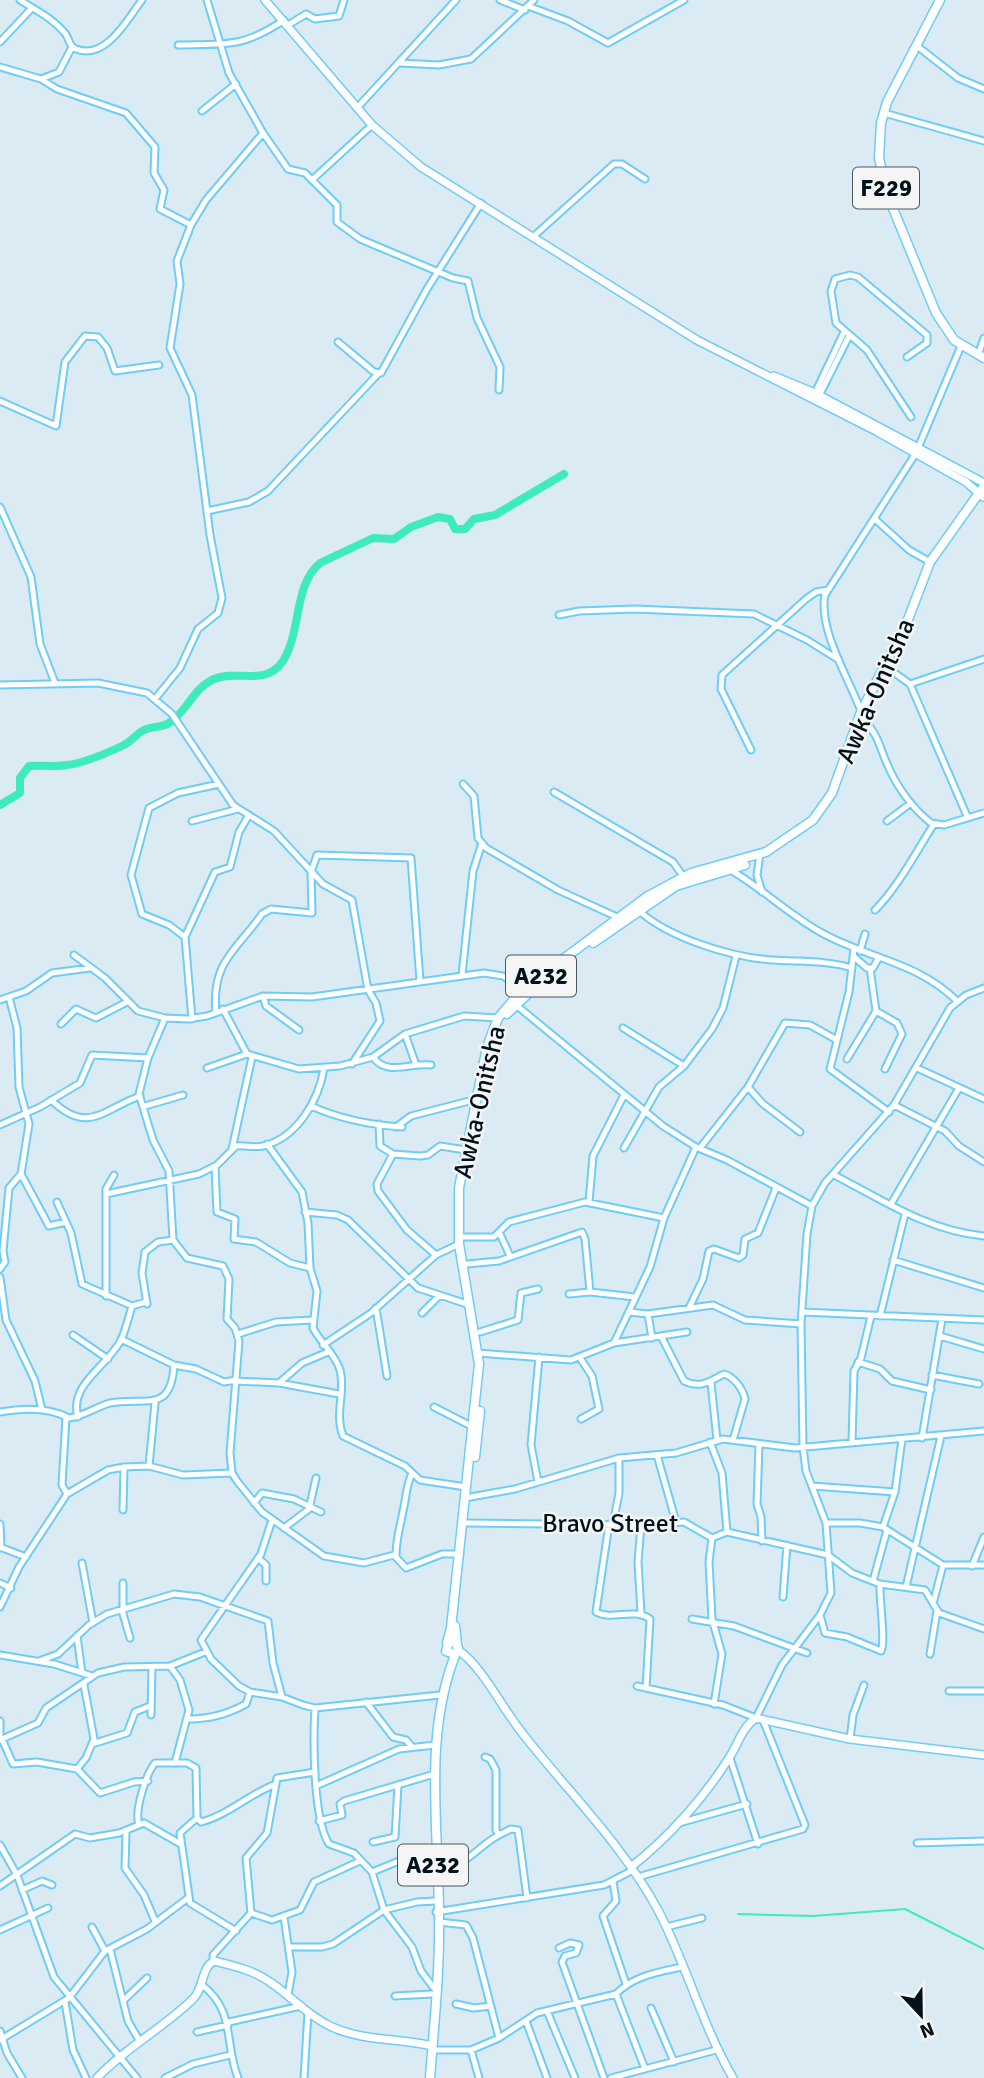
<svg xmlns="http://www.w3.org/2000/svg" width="984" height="2078" viewBox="0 0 984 2078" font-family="Signika,sans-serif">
<rect width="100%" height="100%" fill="#daebf4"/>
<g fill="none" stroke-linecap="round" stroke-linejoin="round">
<!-- stream -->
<path stroke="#3eebba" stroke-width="2" d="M738 1914 813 1916 905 1909 984 1949"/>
<!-- river -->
<path stroke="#3eebba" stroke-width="8" d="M0 805 20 793V778L29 766C42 765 54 767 67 765 84 763 107 753 122 746 131 742 136 734 144 730 152 726 161 728 169 723 189 710 192 689 214 679 237 669 266 687 283 661 302 630 293 586 320 563L373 538 394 539 411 527 438 517 450 519 455 529H465L474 519 495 515 564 474"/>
<defs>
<path id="street" d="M20 0C35 10 51 17 64 32 69 37 69 47 76 49 106 61 128 18 142 0
M207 0 229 73 263 133 288 169 305 173 337 205V222L360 239 453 278 468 281 477 318 500 367 499 390
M500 0 525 10
M528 6 568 21 608 43 684 0
M288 25 306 14 315 19 339 16 344 0
M0 42 32 8
M178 45C225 44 243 48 284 20
M917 46 958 78 984 89
M400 63 439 65 471 59 534 0
M0 67 41 79 59 72 72 47
M41 79 57 89 126 113 155 147 154 173 164 190 160 209 191 225
M357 108 456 0
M202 111 236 84
M884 113 984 141
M312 180 372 125
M534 236 614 164H622L645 179
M338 342 374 372 381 373 427 289 481 203
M978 355 984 338
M907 357 927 343V335L858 277 850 275 835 279 831 291 836 323 867 350 911 417
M815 393 844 332
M819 396 849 336
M0 401 56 426 65 362 85 336 98 337 107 348 115 371 159 365
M918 448 961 346
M0 507 31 577 40 644 55 683
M207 511 249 502 268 491 378 374
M875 519 909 550 930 562
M559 615 579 611 635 609 754 614 807 640 839 660
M889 669 910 684 967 816
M910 684 984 659
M0 685 98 683 147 693 172 714 233 805 274 831 323 884 352 900 368 990 376 1003 380 1021 352 1064
M155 699 180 668 198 629 218 613 222 598 210 535 192 395 170 348 180 284 177 261 191 225 206 200 263 133
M861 711C849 679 818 629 825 595L916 453
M863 718C879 736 879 746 888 766 897 787 913 809 931 823L944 825 984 813
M751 750 721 689 722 675 806 599 816 592 828 590
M463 784 474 796 478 838 486 848 558 890 617 917
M554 792 673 862 683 876
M192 821 238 809
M887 821 911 803
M760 854 757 875 762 892
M729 869C762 888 789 915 822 933 869 959 918 962 957 1001
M638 910C669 938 730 957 772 960 799 962 826 960 852 968
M875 910C898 887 916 852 934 824
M185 937 169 925 142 914 131 875 149 808 178 793 219 784
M854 949 849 992 830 1069 889 1112
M860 951 865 934
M74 955 105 978 138 1011 165 1018 188 1019 207 1016 263 996 312 997 484 973 503 976 523 989
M853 956 867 968H873L879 957
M870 968 876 1011 897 1023 902 1034 885 1069
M462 975 473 871 482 843
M263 996 266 1006 299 1030
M0 1000 26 991 52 973 90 968
M516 1005 663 1126 696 1147 727 1160 812 1206
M223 1009 247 1054 299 1069 340 1066 373 1057 405 1034 464 1016 498 1018
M216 1013C211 962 236 951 262 914L271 909 312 913 311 872 317 855 411 858 420 981
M165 1018 148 1058 139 1094 153 1140 169 1171 173 1240 187 1258 223 1266 229 1279 227 1319 235 1328 239 1341 230 1453 232 1473 237 1481 262 1512 324 1556 364 1563 394 1555 406 1568 442 1554H460
M192 1019 185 937 215 872 230 867 239 832 249 815
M61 1024 76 1009 96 1018 127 1002
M623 1028 684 1066
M405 1034 415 1062
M373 1057C387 1077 411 1062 431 1065
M847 1059 876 1011
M207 1068 247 1054
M917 1068 984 1099
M748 1087 762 1103 800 1132
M51 1100C88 1135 102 1110 140 1096
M894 1105 945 1131 959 1146 984 1162
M145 1106 183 1095
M311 1106C340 1119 371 1125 402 1127
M379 1124 380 1146 393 1154 420 1156 428 1155 440 1146 466 1150
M0 1125 40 1107 80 1083 92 1055 148 1058
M396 1127 411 1116 477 1099
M267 1144 302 1192 308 1223 310 1268 317 1291 313 1328C320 1342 336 1355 340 1370 346 1392 334 1413 343 1436L405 1466 420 1480 466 1487
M624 1148 659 1087 684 1066 712 1029 723 1008 736 956
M700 1148 748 1087 785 1023 810 1025 837 1040
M232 1149 252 1057
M393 1154 377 1184 378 1191 407 1230 436 1255
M215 1167 217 1212 235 1219 234 1239 256 1242 290 1263 310 1268
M21 1174 49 1226 66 1222
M834 1175C883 1200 928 1231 984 1236
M106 1194 199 1174 217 1165 236 1146C244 1145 254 1148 263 1146 297 1138 319 1100 324 1068
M57 1202 71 1233 82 1284 132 1306 146 1302
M589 1202 593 1156 624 1095
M891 1204 959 1088
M305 1212 337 1215 348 1220 418 1288 470 1305
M500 1234 510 1256
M463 1237H494L509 1222 585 1202 664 1218
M893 1260 984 1288
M467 1264 499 1261 582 1232 585 1239 590 1292
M0 1269 5 1262 3 1251 9 1188 21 1174 29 1124 19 1087 17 1028 9 997
M0 1277 6 1320 35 1381 42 1410
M569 1294 590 1292 635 1297
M106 1296V1189L114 1175
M147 1304 142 1273 145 1252 158 1242 173 1240
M376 1308 387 1376
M689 1308 703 1279 709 1251 714 1249 739 1258 743 1255 745 1239 758 1233 776 1188
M629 1312 648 1314 713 1305 745 1320 801 1324
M802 1312 984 1320
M422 1313 439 1296
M648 1314 652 1338
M880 1316 905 1214
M480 1332 518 1320 521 1293 538 1289
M238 1334 276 1322 312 1320
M73 1335 108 1359
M940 1336 984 1349
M662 1338 684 1381C701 1389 710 1381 724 1374 734 1377 743 1389 745 1399L733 1440
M121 1339 174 1365 196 1369 224 1382 236 1380
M614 1343 687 1332
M323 1345 371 1313 436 1255 459 1244
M478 1353 571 1360 614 1343 650 1267 664 1218 696 1147
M580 1358 592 1376 599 1409 581 1419
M858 1362 880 1369 892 1381 931 1390
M932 1375 979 1384
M235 1381 279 1383 339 1394
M279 1383 302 1363 328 1352
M711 1383 717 1440
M434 1407 473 1427
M0 1412C23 1408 48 1407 69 1418 84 1416 96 1407 110 1403 145 1396 171 1415 174 1365
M66 1417 62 1485 67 1494
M78 1417C68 1384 110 1365 122 1338 126 1328 129 1316 132 1306
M922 1438 942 1319
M710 1442 722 1473 727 1532
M852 1442 854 1371 861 1358 871 1316
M759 1445 757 1504 761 1517 762 1541
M657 1455 676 1522
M149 1466 155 1403
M538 1482 531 1445 539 1357
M812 1486 895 1492
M465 1498 515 1489 619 1458 676 1453 723 1439 795 1448 984 1431
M254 1503 262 1493 294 1499 321 1512
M123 1510 124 1467
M272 1520 261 1554 201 1640 211 1659 239 1686 250 1692 282 1697 303 1705 315 1708 440 1695
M467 1523 641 1525 684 1522 712 1538 727 1532 828 1555 852 1573 880 1584 925 1590 939 1613 984 1629
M826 1523H860L883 1527 943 1565H984
M0 1524 1 1548
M609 1524 596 1612C613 1621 633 1607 650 1619L646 1688
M613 1524 619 1493V1458
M883 1527 895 1492 902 1439
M284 1528 309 1509 316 1478
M712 1538 709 1562 712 1619 722 1654 714 1704
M0 1547 26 1557
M396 1556C396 1538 400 1528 403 1511 407 1496 405 1489 412 1473
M258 1558 266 1565V1581
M82 1563 93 1623
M972 1566 984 1537
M873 1581 887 1530
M0 1583 11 1588
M123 1583V1614L130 1638
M906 1587 941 1436
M783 1597 787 1545
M934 1600 943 1565
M0 1607 19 1567 67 1494 108 1470 124 1467 149 1466 183 1475 232 1473
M641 1613 638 1562 641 1525
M820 1615 825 1633 847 1637 881 1651C886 1643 879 1598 880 1584
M692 1619 734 1626 807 1653
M77 1636 82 1673
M930 1654 937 1611
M0 1655 54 1664 92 1676
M39 1661 58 1654 89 1625 107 1614 174 1594 200 1597 268 1621 273 1663 282 1697
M170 1666 180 1680 189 1710 175 1763
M637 1686 723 1705 756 1718 782 1665 820 1615 831 1593 826 1523 806 1471 803 1447 801 1324 807 1234 812 1206 825 1183 894 1105 950 1008 966 995 984 988
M949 1691H984
M366 1702 393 1737 406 1740 412 1747
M315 1708C313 1739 313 1819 329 1844L354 1853 372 1872 384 1910 412 1947 421 1971 433 1987
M151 1715 152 1667
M189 1719C210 1719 228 1714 246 1704L250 1692
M0 1721V1735
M2 1739 13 1764 37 1762 77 1769 100 1793 134 1782 148 1781
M850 1739 853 1715 864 1685
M0 1740 38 1723 46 1708 98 1673 124 1667 170 1666 205 1652
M92 1744 127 1733 135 1712 150 1706
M485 1757 490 1759 496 1770V1830L499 1835 511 1829 518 1830 527 1898
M730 1758 758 1844
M77 1769 86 1758 94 1739 84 1685
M318 1785 399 1749 435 1745
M319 1821 342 1815 340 1804 344 1801 431 1775
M679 1823 747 1804
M139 1825C134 1811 146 1774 155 1763H187L196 1768 197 1818
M126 1832 125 1868 144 1895 155 1921
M373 1842 395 1837 398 1785
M917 1843 984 1841
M0 1845 17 1875 54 1977 137 2078
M437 1869C467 1868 476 1847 499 1835
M372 1872 399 1861 403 1855 432 1850
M638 1877 803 1829 805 1825 763 1720
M613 1882 616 1901 603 1916 626 1984
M0 1886 75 1834 90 1838 119 1833 144 1823 179 1843
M22 1890 42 1881 52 1885
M436 1912 604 1885 633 1870
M251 1913 246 1858 267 1833 277 1778 315 1772
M284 1917 292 1972 288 1995
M439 1922 466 1925 473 1938 499 2038
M92 1927 105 1951
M666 1927 702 1918
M0 1930 48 1908
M236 1931 190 1903 180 1833 197 1818 201 1822C228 1815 249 1794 276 1784
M290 1947H322L333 1944 384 1910 417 1902 435 1901
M559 1948 570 1943 579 1945 576 1953 565 1956 562 1962 604 2078
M110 1949 128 2021 139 2040
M213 1961V1955L251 1913 272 1920 300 1910 314 1882 360 1861
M202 1985C236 2011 224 2043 238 2078
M616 1994 645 2069
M395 1996 432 1994
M124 2000 147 1978
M65 2002 73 2050 86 2078
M456 2004 474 2008 491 2006
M651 2008 674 2062
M547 2011 575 2078
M526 2021 547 2078
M229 2022 301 2006
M0 2031 7 2053 22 2078
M197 2032 228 2025
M0 2040 69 1998 105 1951 147 1929 188 1898
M432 2050H471L499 2038 537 2013 616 1994C633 1976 658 1972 682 1967
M471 2050 479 2078
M165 2078 193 2064 230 2055
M304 2078 308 2012
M611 2078 716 2050"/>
<path id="secondary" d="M265 0 372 125 421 167 697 340 876 431 966 482 983 497
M774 376 815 393 984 483
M458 1650C483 1667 503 1710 523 1734 569 1793 624 1846 659 1912 687 1966 702 2025 733 2078
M631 1867C668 1838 704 1798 729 1758 738 1745 742 1727 756 1718L850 1739 984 1755
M97 2078C126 2047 164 2028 194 1998 204 1987 201 1968 214 1961 234 1966 253 1970 270 1982 291 1996 308 2016 332 2027 363 2041 396 2038 428 2045"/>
<path id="primary" d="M940 0 887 102 881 123 879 158 887 194 936 313 954 340 984 358
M593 943 676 886 745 865
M507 1014 538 984
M489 1066 496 1038
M475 1457 480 1411
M455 1626 457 1644
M447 1643 451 1628 479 1364 459 1244V1188L487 1047 498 1018 523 989 648 896 691 873 766 852 813 820 832 793 861 712 907 622 930 562 984 486
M430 2078C434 2025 440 1971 439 1917 439 1828 422 1732 458 1648L455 1642H449L446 1651 454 1654"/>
</defs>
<!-- street casing -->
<use href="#street" stroke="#6ecdf7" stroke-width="9"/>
<!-- secondary casing -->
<use href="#secondary" stroke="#6ecdf7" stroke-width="10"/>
<!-- primary casing -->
<use href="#primary" stroke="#6ecdf7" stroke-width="11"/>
<!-- street -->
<use href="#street" stroke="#fff" stroke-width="5"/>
<!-- secondary -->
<use href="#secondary" stroke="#fff" stroke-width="7"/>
<!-- primary -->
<use href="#primary" stroke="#fff" stroke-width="8"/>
</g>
<g text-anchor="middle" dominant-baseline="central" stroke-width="5" stroke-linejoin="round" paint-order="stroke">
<!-- shield labels -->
<g fill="#f5f5f5" stroke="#4a565c" stroke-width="2">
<rect x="853" y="167.5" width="66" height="41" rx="5"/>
<rect x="506" y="955.5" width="70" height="41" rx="5"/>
<rect x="398" y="1844.5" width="70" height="41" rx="5"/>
</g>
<g font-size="24" font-weight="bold" fill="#01121b">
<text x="886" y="188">F229</text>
<text x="541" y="976">A232</text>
<text x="433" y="1865">A232</text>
</g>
<!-- street labels -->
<g font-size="26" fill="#01121b" stroke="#f5f5f5">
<text transform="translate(876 691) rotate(-66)">Awka-Onitsha</text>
<text transform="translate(480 1102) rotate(-77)">Awka-Onitsha</text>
<text x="610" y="1524">Bravo Street</text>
</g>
</g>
<!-- north arrow -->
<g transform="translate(921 2015) rotate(158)" stroke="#f5f5f5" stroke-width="5" paint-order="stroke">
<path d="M0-5L12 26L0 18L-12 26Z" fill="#01121b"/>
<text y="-10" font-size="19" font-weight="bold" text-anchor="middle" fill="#01121b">N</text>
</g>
</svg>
